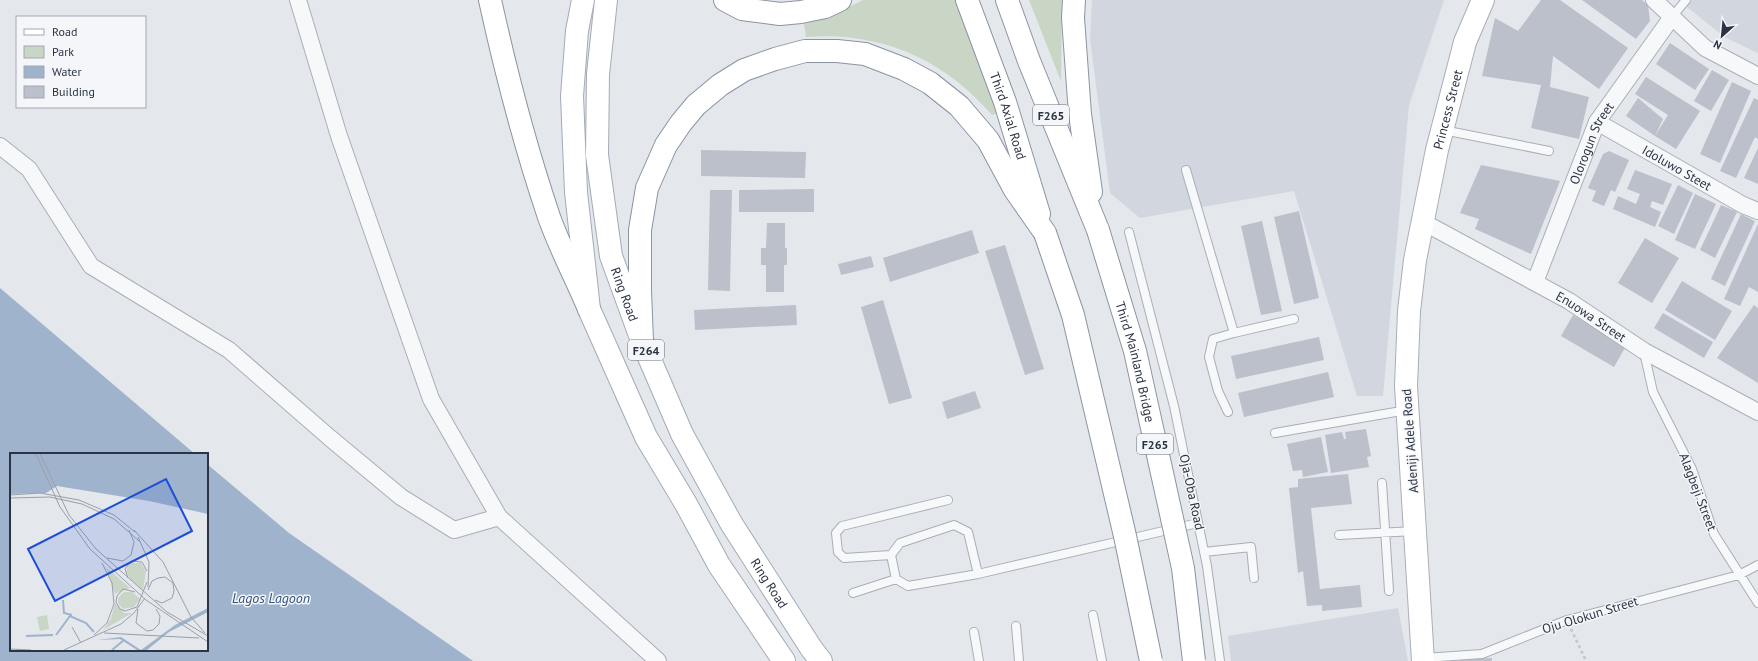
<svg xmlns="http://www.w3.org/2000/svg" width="1758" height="661" viewBox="0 0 1758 661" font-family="'PT Sans',sans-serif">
<rect width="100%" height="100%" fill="#e4e7ec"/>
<!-- built -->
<path fill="#d2d6de" d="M1092 0H1444L1409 105 1383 396H1357L1294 191 1140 218 1110 193 1090 39Z
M1678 0H1758V53L1726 38Z
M1398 608 1408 661H1231L1228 636Z"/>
<!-- green -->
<path fill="#c9d6c5" d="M863 0H955L999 113 992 115C944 59 880 31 806 37L804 24 828 18Z
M1029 0H1062L1061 81Z"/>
<!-- water -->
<path fill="#9fb4cc" d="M0 288 195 454H11V650H207V464L289 533 473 661H0Z"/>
<!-- building -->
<path fill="#bbc0ca" d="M1541 0H1560L1628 48 1599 89 1553 56 1550 87 1589 97 1579 139 1531 128 1541 85 1482 76 1495 18 1518 31Z
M1582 0H1642L1648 5 1650 21 1636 39Z
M1670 43 1709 69 1695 90 1656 64Z
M1712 70 1729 80 1711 111 1694 101Z
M1646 77 1700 111 1676 149 1655 136 1626 116 1638 98 1663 119 1655 136 1668 115 1635 94Z
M1732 82 1751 91 1720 163 1700 154Z
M1754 98 1758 100V139L1755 137 1736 178 1720 171Z
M1758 148V184L1744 178Z
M701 150 806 152 805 178 701 176Z
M1609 151 1629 160 1615 192 1611 190 1604 206 1592 201 1596 191 1588 188 1603 154Z
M1481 165 1560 181 1531 254 1475 229 1479 219 1460 213Z
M1635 170 1672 184 1663 205 1652 201 1650 207 1661 212 1655 227 1613 209 1618 196 1636 204 1640 194 1627 189Z
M1678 185 1693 193 1674 234 1658 226Z
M814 189V212H739V190Z
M710 190H732L730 291 708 290Z
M1695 194 1716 204 1695 249 1675 240Z
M1721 205 1737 212 1715 258 1700 250Z
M1299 211 1319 298 1294 304 1274 217Z
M1741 214 1755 221 1725 286 1711 279Z
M1262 221 1282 311 1261 315 1241 226Z
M767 223H785V248H787V265H784V292H766V265H761V248H766Z
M1758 224V292L1749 287 1740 306 1724 299Z
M972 230 979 253 890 282 883 258Z
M1645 238 1679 258 1652 303 1618 283Z
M1005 245 1044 369 1025 375 985 251Z
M871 256 874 267 841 275 838 264Z
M1682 281 1732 311 1715 340 1665 310Z
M883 300 912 398 889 404 861 307Z
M796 305 797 325 695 330 694 310Z
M1754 305 1758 308V383L1717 358Z
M1663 313 1713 342 1704 358 1654 328Z
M1573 315 1626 346 1614 367 1561 336Z
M1319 337 1324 360 1236 379 1231 356Z
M1328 372 1334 397 1244 417 1238 393Z
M975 391 981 408 947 419 942 402Z
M1366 429 1371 456 1367 457 1369 467 1331 473 1325 435 1342 432 1344 439H1346L1345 432Z
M1321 437 1328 472 1303 477 1302 470 1293 471 1287 444Z
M1348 474 1352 504 1311 508 1320 589 1360 585 1362 607 1322 611V605L1307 606 1303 571 1298 573 1289 488 1298 487V479Z
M1492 658V661H1460V660Z"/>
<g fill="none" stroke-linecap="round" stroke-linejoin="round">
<defs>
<path id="lane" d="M1672 17 1686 0
M1443 130 1549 151
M1186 170 1234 333 1294 319
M1129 232 1174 406 1207 566 1220 661
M1644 352 1653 392 1692 469 1714 534 1758 603
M1228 412 1218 391 1209 357 1213 339 1234 333
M1275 433 1407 410
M1382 483 1389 591
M1339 535 1415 531
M1204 552 1251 547 1254 578
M891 555 844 558 838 552 836 533 842 526 948 500
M978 574 968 532 954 525 900 543 891 555 896 579 908 586 978 574 1198 523
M853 593 896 579
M1093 615 1102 661
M1016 626 1019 661
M974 632 979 661
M1424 658 1482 654 1567 620 1739 575 1758 565"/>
<g id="street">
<path d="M298 0 339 136 431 399 499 517 658 661"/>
<path d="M1654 0 1705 48 1758 76"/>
<path id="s1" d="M1597 122 1743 205 1758 211"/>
<path d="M0 146 29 169 91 266 229 350 330 438 401 497 454 530 499 517"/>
<path id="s2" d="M1423 222 1569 301 1644 351 1758 412"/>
<path id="s3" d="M1535 282 1597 122 1672 17"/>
</g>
<g id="secondary">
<path id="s4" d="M1423 661 1406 386 1409 311 1415 260 1437 150 1465 42 1483 0"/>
</g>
<g id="primary">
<path d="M583 0 577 31 572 96 576 192 589 309 646 437 686 504 719 565 784 661"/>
<path id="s5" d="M606 0 598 74 597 155 611 256 642 341 682 434 731 523 811 648 821 661"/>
</g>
<g id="highway">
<path d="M490 0C506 73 525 146 549 217 560 248 576 278 589 309"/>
<path d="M725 0 742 9 780 14 801 12 825 7 840 0"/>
<path id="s6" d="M967 0 1005 102 1039 214"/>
<path d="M1007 0 1029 61 1098 230"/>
<path d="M1074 0 1073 18 1080 114 1091 192"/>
<path d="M642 341 640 291V230L647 188 666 145 681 123 696 105 720 85 744 70 775 59 805 51H837L865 54 904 69 930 83 959 106 988 140 1015 190 1045 233"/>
</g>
</defs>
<!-- lane casing -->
<use href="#lane" stroke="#a9aeb7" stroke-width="10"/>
<!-- street casing -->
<use href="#street" stroke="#a9aeb7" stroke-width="18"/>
<!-- secondary casing -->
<use href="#secondary" stroke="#a9aeb7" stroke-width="24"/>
<!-- primary casing -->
<use href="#primary" stroke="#a3abb8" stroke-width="24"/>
<!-- highway casing -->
<use href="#highway" stroke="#8b94a3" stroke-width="24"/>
<!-- path -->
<path stroke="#c2c5cb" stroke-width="2.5" stroke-dasharray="3 3" stroke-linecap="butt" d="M1571 629 1586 661"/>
<!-- lane -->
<use href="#lane" stroke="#f7f8fa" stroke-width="8"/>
<!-- street -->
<use href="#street" stroke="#f7f8fa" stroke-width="16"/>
<!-- secondary -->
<use href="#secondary" stroke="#fff" stroke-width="22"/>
<!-- primary -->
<use href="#primary" stroke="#fff" stroke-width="22"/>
<!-- highway -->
<use href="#highway" stroke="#fff" stroke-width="22"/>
<defs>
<g id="highway-bridge">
<path id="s7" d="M1098 230 1135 351 1183 568 1194 661"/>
<path d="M1045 233 1073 315 1125 536 1151 661"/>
</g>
</defs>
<!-- highway-bridge casing -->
<use href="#highway-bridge" stroke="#8b94a3" stroke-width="24" stroke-linecap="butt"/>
<!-- highway-bridge -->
<use href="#highway-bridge" stroke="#fff" stroke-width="22"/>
</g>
<g text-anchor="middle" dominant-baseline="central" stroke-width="3" stroke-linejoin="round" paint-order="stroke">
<!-- shield labels -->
<g fill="#f4f6f9" stroke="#676e7b" stroke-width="1">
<rect x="1033" y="105" width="36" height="20" rx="3"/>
<rect x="628" y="340" width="36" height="20" rx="3"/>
<rect x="1137" y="434" width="36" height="20" rx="3"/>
</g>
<g font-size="12" font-weight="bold" fill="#2b3445">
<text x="1051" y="115">F265</text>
<text x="646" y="350">F264</text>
<text x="1155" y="444">F265</text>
</g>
<!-- street labels -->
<g font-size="13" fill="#2b3445" stroke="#f4f6f9">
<text stroke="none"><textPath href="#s4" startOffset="556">Princess Street</textPath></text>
<text stroke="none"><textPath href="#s6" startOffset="123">Third Axial Road</textPath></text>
<text stroke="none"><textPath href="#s3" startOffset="150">Olorogun Street</textPath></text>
<text stroke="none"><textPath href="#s1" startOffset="92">Idoluwo Steet</textPath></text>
<text stroke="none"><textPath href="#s5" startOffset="298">Ring Road</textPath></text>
<text stroke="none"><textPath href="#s2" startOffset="193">Enuowa Street</textPath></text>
<text stroke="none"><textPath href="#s7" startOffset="137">Third Mainland Bridge</textPath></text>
<text transform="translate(1410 441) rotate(-94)">Adeniji Adele Road</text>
<text transform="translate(1192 492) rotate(78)">Oja-Oba Road</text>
<text transform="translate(1698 492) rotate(69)">Alagbeji Street</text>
<text stroke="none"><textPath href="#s5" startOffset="622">Ring Road</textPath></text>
<text transform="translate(1590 615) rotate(-17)">Oju Olokun Street</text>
</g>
<!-- water labels -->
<g font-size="14" font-style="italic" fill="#34527a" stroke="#f4f6f9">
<text x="271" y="598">Lagos Lagoon</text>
</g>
</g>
<!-- overview -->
<g transform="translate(10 453)">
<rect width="198" height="198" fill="#e4e7ec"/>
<path d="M119 110H131L136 118 133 137 120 126 116 118ZM96 114 120 135 105 141ZM114 139H122L130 146 124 154 113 156 108 150V145ZM105 150 114 160H122L93 177 101 166ZM37 162 39 176 30 178 27 164Z" fill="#c9d6c5"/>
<path d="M0 1H198V61L139 48 47 33 36 40 0 41ZM198 155V159L159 179 137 197H127L110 186 88 187 111 184 131 197 165 172Z" fill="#9fb4cc"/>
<path fill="none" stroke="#9fb4cc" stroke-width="2" d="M34 5 53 1M0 14 27 7M53 147 54 160 62 162M46 182 60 163 76 170 84 179M16 183 43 182M102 197 114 187"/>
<path fill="none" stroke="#9a9fa9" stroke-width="1" d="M26 1 50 54 80 96 136 147 198 189M30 1 59 62 86 96 157 159 198 183M0 42 30 40 69 47 104 62 125 79M0 45 40 44 72 51 104 66 129 88M124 77 153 109 181 164 195 180M128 84 139 109 138 134M97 105 113 108 121 102 124 89 119 77M118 125 115 116 121 108 132 109 137 118M138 137 142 128 148 125 155 124 163 130 164 138 162 145 152 150 145 147M125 139 113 136 107 143 106 149 110 156 115 158 127 154M127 154 137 129M128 156 126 170 137 178 143 177 149 171 150 163 146 156M62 174 71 190M94 180 189 185M84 182 97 170 104 151 102 130 92 110M0 196 21 197M54 197 111 171 124 160 135 145"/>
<path fill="#1d4ed8" fill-opacity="0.15" stroke="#1d4ed8" stroke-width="2" d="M156 26 182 78 45 148 18 96Z"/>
<rect width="198" height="198" fill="none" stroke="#2b3445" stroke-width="2"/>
</g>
<!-- legend -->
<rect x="16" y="16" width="130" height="92" fill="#f4f6f9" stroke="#a4a8b1"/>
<rect x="24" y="29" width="20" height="6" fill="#ffffff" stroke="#a4a8b1"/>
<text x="52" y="36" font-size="12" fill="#2b3445">Road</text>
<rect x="24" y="46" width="20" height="12" fill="#c9d6c5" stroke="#a4a8b1"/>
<text x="52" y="56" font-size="12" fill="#2b3445">Park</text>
<rect x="24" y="66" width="20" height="12" fill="#9fb4cc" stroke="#a4a8b1"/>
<text x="52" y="76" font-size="12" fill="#2b3445">Water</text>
<rect x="24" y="86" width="20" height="12" fill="#bbc0ca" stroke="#a4a8b1"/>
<text x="52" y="96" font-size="12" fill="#2b3445">Building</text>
<!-- north arrow -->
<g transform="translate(1722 36) rotate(207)" stroke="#f4f6f9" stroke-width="3" paint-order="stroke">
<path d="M0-3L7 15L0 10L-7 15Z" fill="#2b3445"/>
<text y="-6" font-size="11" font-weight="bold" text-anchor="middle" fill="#2b3445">N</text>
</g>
</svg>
